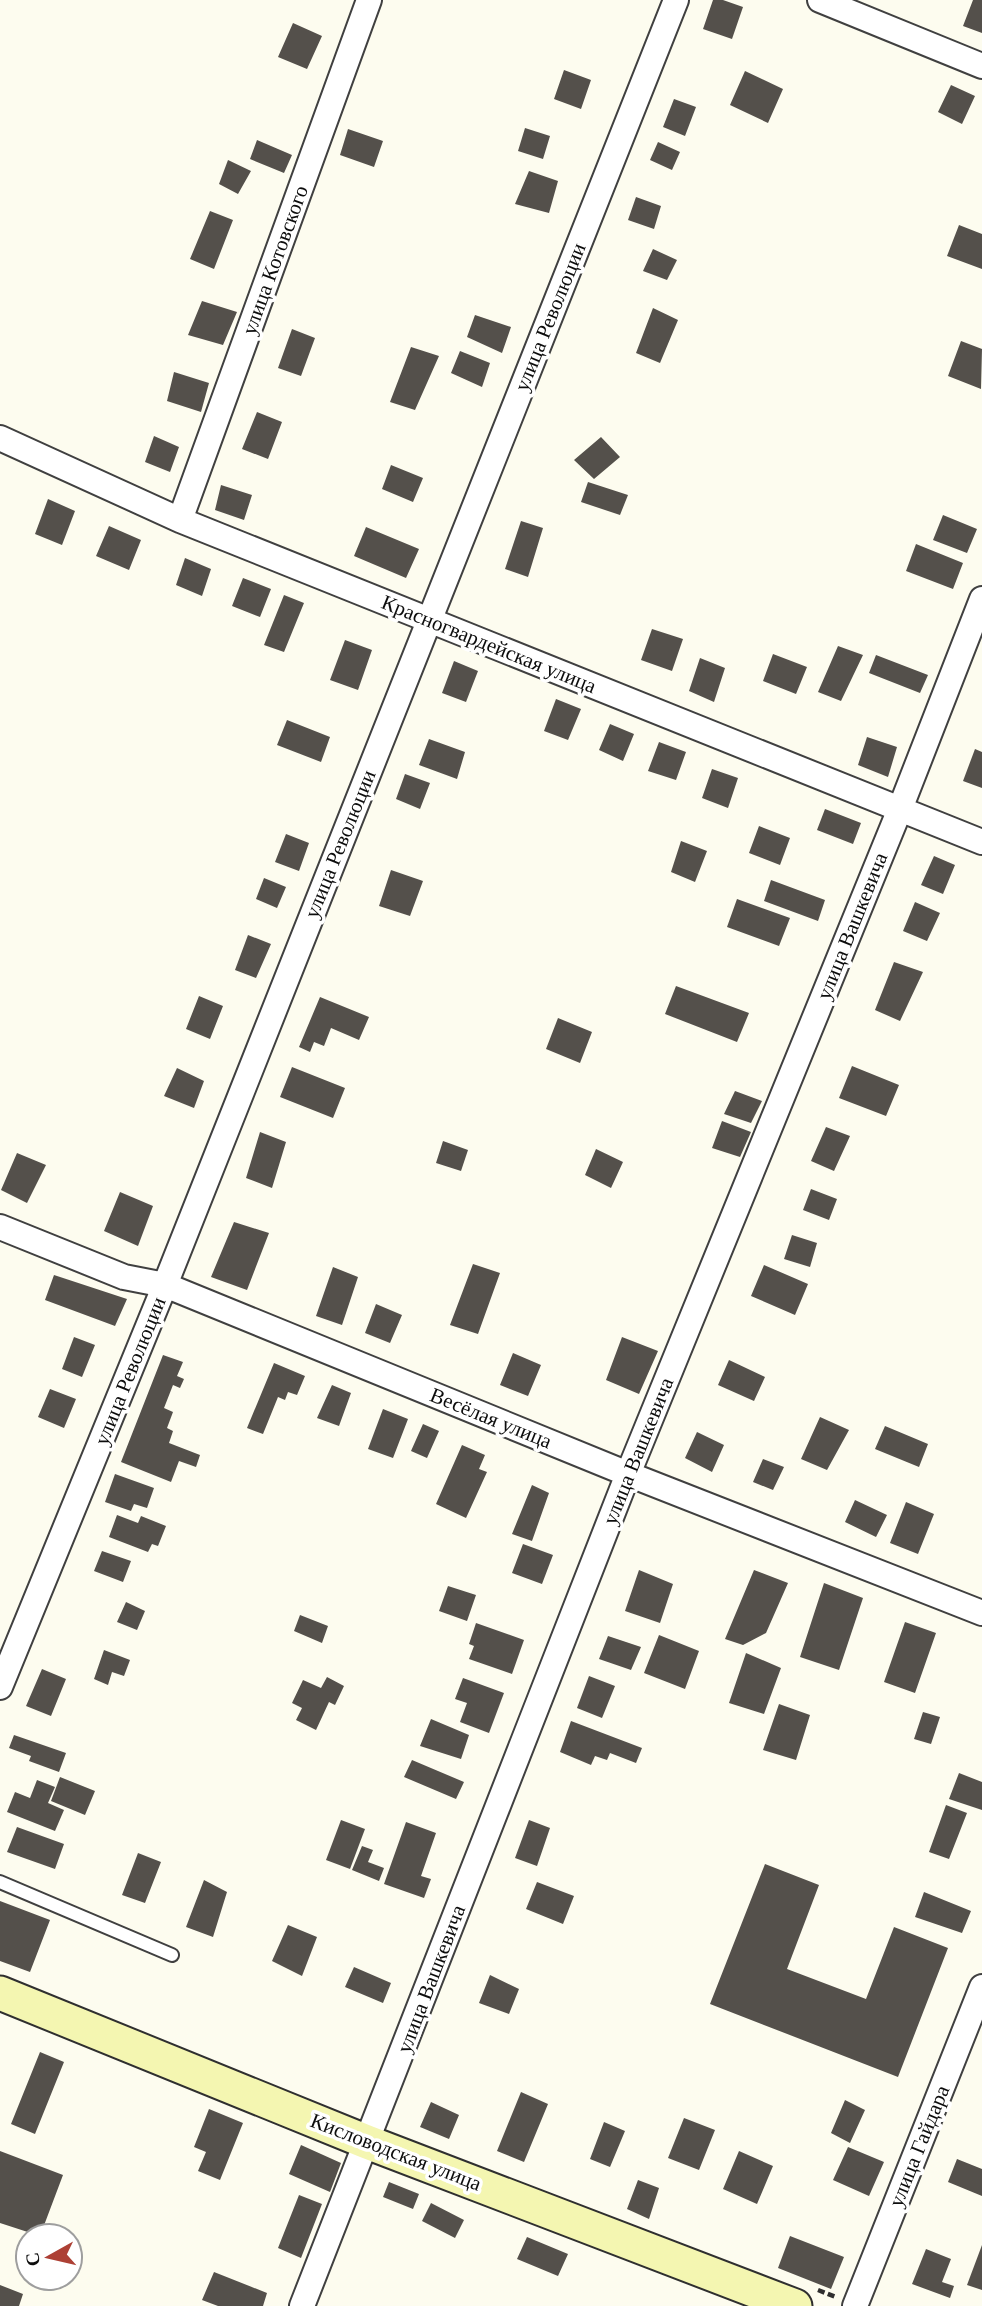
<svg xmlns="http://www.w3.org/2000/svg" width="982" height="2306" viewBox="0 0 982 2306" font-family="Georgia,serif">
<rect width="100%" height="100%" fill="#fdfcef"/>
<!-- building -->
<path fill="#54504b" d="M713 0H723L743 7 732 39 703 29Z
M973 0H982V33L963 26Z
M293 23 322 36 307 69 278 57Z
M564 70 591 80 581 109 554 99Z
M745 71 783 89 768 123 730 105Z
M951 85 975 96 962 124 938 112Z
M674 99 696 107 685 136 663 127Z
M525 128 550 136 543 159 518 151Z
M348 129 383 141 374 167 340 155Z
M257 140 292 155 284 173 250 159Z
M658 142 680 152 672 170 650 160Z
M228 160 251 171 238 194 219 184Z
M529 171 558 181 549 213 515 204Z
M636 197 661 206 654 229 628 220Z
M210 211 233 220 214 269 190 259Z
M959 225 982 234V269L947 256Z
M653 249 677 260 667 280 643 271Z
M202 301 237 312 223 345 188 335Z
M653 308 678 320 660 363 636 353Z
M475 315 511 327 502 353 467 337Z
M292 329 315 338 301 376 278 368Z
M961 341 982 349 981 389 948 376Z
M411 347 439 356 415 410 390 402Z
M460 351 490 363 482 387 451 373Z
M174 372 209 383 201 412 167 401Z
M257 412 282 422 268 459 242 449Z
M154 436 179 447 170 472 145 462Z
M601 437 620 457 594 479 574 460Z
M391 465 423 478 413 502 382 489Z
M588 482 628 495 620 515 581 502Z
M221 485 252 495 244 520 215 510Z
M48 499 75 511 62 545 35 534Z
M943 515 977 529 967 553 933 540Z
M521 521 543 528 528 577 505 569Z
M109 526 141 540 129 570 96 556Z
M366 527 419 549 406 578 354 556Z
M916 544 963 563 953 589 906 571Z
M185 558 211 569 202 596 176 585Z
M243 578 271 589 260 617 232 606Z
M284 595 304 603 284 652 264 645Z
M652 629 683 639 672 671 641 660Z
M345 640 372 650 358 690 330 680Z
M838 646 863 655 841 701 818 692Z
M773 654 807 667 796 694 763 681Z
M876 655 928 675 920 693 869 673Z
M700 658 725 668 714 702 689 691Z
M454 661 478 671 466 702 442 693Z
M556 699 581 709 568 740 544 731Z
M287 720 330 737 321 762 277 745Z
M610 724 634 734 623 761 599 750Z
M867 737 897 747 888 777 858 765Z
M429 739 465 752 457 779 419 765Z
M659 742 686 752 676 780 648 771Z
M975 749 982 752V788L963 781Z
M712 769 738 778 728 808 702 798Z
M405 774 430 783 420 809 396 799Z
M825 809 861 823 853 844 817 830Z
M759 826 790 838 780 865 749 853Z
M286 834 309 843 299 871 275 862Z
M681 841 707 851 695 882 671 872Z
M934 856 955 865 943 894 921 885Z
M391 870 423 881 410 916 379 906Z
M264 878 286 887 277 908 256 899Z
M771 880 825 900 818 921 764 901Z
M737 899 790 918 779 946 727 927Z
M915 902 940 913 927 941 903 931Z
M248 935 271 944 256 978 235 970Z
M894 962 923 972 900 1021 875 1010Z
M676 986 749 1013 737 1042 665 1014Z
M199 996 223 1006 210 1039 186 1029Z
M320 997 369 1017 359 1040 331 1028 324 1046 314 1042 310 1052 299 1047Z
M558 1018 592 1032 580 1063 546 1049Z
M852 1066 899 1085 886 1116 839 1098Z
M292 1067 345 1088 333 1118 280 1097Z
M177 1068 204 1081 194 1108 164 1096Z
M735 1091 762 1101 751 1123 724 1114Z
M722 1121 751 1132 740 1157 712 1148Z
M826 1127 850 1136 834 1171 811 1161Z
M260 1132 286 1142 272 1188 246 1178Z
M443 1141 468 1150 461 1171 436 1163Z
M596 1149 623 1162 611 1188 585 1175Z
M17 1153 46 1165 27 1203 1 1190Z
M811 1189 837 1199 829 1220 803 1210Z
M120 1192 153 1206 138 1246 104 1231Z
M234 1222 269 1233 247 1290 211 1277Z
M792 1235 817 1243 810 1267 784 1259Z
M473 1264 500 1273 478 1334 450 1325Z
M764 1265 808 1284 795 1315 751 1296Z
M333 1267 358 1277 342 1325 316 1316Z
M54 1275 127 1299 115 1326 45 1300Z
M376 1304 402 1315 390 1343 365 1333Z
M74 1337 95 1345 82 1377 62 1369Z
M622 1337 658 1351 639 1394 606 1380Z
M513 1353 541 1365 528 1396 500 1385Z
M163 1355 183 1362 177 1376 184 1379 180 1388 173 1385 164 1408 173 1412 167 1428 173 1431 169 1443 200 1455 196 1467 179 1461 171 1482 121 1462Z
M729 1360 765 1377 754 1401 718 1385Z
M274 1363 305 1376 297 1395 288 1392 285 1400 278 1397 263 1434 247 1428Z
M332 1385 351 1393 339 1426 317 1418Z
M50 1389 76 1399 64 1428 38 1417Z
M383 1409 408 1419 393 1458 368 1449Z
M820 1417 849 1430 827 1470 801 1459Z
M423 1424 439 1431 427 1458 411 1451Z
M885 1426 928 1444 919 1467 875 1449Z
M697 1432 724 1445 712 1472 685 1458Z
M462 1445 485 1455 479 1469 487 1472 466 1518 436 1504Z
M763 1459 784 1467 773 1490 753 1482Z
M115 1474 154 1488 147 1508 134 1504 131 1511 105 1502Z
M532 1485 549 1493 532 1541 512 1534Z
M855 1500 887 1515 876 1537 845 1522Z
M906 1502 934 1514 918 1554 890 1543Z
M117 1515 138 1523 141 1516 166 1526 158 1546 152 1544 148 1552 109 1537Z
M523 1544 553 1555 542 1584 512 1573Z
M102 1551 131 1561 123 1582 94 1571Z
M639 1570 673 1584 660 1623 625 1611Z
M754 1570 788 1583 766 1633 743 1645 725 1639Z
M824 1583 863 1598 839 1670 800 1657Z
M448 1586 476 1595 467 1621 439 1611Z
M126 1602 145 1611 137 1630 117 1622Z
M300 1615 328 1626 322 1643 294 1631Z
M905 1622 936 1633 915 1693 884 1682Z
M476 1623 524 1640 512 1674 469 1659 474 1646 469 1644Z
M659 1635 699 1651 685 1689 644 1673Z
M608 1636 641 1647 631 1670 599 1659Z
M104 1650 130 1660 124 1676 112 1672 108 1685 94 1679Z
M746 1653 781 1668 764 1714 729 1703Z
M42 1669 66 1679 51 1716 26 1706Z
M589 1676 615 1686 602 1718 577 1708Z
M327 1677 344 1686 335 1705 329 1702 316 1730 296 1720 302 1708 292 1703 303 1680 321 1688Z
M463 1678 504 1693 489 1733 460 1722 467 1703 455 1699Z
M779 1704 810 1715 796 1760 763 1750Z
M923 1712 940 1717 931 1744 914 1739Z
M431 1719 469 1735 461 1759 420 1746Z
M571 1721 642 1748 636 1763 610 1753 607 1760 595 1756 591 1765 560 1752Z
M14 1735 66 1753 59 1772 29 1761 31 1756 9 1748Z
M412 1760 464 1782 456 1799 404 1777Z
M959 1773 982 1782V1810L949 1799Z
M60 1777 95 1791 85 1815 51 1801Z
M37 1780 55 1787 48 1803 64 1810 55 1831 7 1812 15 1792 30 1798Z
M946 1805 967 1813 949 1859 929 1852Z
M341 1820 365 1829 350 1869 326 1860Z
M529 1820 550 1828 537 1866 515 1858Z
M406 1822 436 1833 421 1876 431 1879 424 1898 384 1884Z
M17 1827 64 1844 55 1869 7 1852Z
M362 1846 373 1850 368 1862 384 1868 379 1881 352 1870Z
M138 1853 161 1862 145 1903 122 1895Z
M765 1864 819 1885 787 1969 866 1999 894 1927 948 1948 898 2077 710 2004Z
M204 1880 227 1892 213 1937 186 1927Z
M537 1882 574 1896 563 1924 526 1909Z
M924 1892 971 1911 962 1933 915 1917Z
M0 1901 50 1920 30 1972 0 1961Z
M288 1925 317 1937 302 1976 272 1961Z
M354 1967 391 1983 383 2003 345 1987Z
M490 1975 519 1989 509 2014 479 2003Z
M40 2052 64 2062 35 2134 11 2124Z
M521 2092 548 2104 524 2162 497 2151Z
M845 2100 865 2110 850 2143 831 2133Z
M431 2102 459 2115 449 2139 420 2127Z
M209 2109 243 2123 220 2180 198 2171 206 2152 194 2147Z
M684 2118 715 2130 699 2170 668 2158Z
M604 2122 625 2131 610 2167 590 2159Z
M301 2145 341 2163 330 2192 289 2174Z
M848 2147 884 2162 869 2196 833 2180Z
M0 2151 63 2175 40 2236 0 2223Z
M739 2151 773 2166 757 2204 723 2189Z
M957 2159 982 2169V2196L948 2182Z
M638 2180 659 2188 649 2219 627 2209Z
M389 2182 419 2194 413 2209 383 2197Z
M299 2195 322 2204 301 2258 278 2248Z
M431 2203 464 2220 455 2238 422 2221Z
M790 2236 844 2257 831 2289 778 2268Z
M527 2237 568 2254 558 2276 517 2259Z
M982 2245V2290L967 2285Z
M926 2249 951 2259 942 2282 954 2286 950 2298 912 2284Z
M214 2272 267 2293 263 2306H218L202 2300Z
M0 2285 23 2294 19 2306H0Z"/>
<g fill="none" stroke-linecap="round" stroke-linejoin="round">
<defs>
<path id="lane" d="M0 1882 172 1955"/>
<path id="street" d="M820 0 982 66
M0 438 180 520 982 842
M180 520 369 0
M0 1227 124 1277 165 1285 628 1474 982 1613
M0 1687 165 1285 676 0
M302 2306 628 1474 900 809 982 599
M855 2306 982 1987"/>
<path id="secondary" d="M0 1993 367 2142 795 2306"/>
</defs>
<!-- lane casing -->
<use href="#lane" stroke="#404040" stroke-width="16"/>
<!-- street casing -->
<use href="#street" stroke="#404040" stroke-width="28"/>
<!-- secondary casing -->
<use href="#secondary" stroke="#2f2f2f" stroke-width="37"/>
<!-- path -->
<path stroke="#2f2f2f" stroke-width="4.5" stroke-dasharray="7 3.5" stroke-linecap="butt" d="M818 2290 836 2297"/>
<!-- lane -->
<use href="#lane" stroke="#fff" stroke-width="12"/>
<!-- street -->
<use href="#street" stroke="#fff" stroke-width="24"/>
<!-- secondary -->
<use href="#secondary" stroke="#f4f6b1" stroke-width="33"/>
</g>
<g text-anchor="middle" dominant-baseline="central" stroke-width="7" stroke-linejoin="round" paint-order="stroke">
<!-- street labels -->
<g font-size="21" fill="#0d0d0d" stroke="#fff">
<text transform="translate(275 260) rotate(-70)">улица Котовского</text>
<text transform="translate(550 317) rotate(-68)">улица Революции</text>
<text transform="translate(489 644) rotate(22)">Красногвардейская улица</text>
<text transform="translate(340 844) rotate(-68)">улица Революции</text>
<text transform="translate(852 926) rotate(-68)">улица Вашкевича</text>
<text transform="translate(130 1371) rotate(-68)">улица Революции</text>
<text transform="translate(491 1418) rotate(22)">Весёлая улица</text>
<text transform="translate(638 1451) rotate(-68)">улица Вашкевича</text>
<text transform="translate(431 1979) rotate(-69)">улица Вашкевича</text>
<text transform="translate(919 2146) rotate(-68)">улица Гайдара</text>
<text transform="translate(396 2152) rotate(21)">Кисловодская улица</text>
</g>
</g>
<!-- north arrow -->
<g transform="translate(49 2257) rotate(262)"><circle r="33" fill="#ffffff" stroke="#9e9e9e" stroke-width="2"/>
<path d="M0-5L12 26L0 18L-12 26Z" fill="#ad4035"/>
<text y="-10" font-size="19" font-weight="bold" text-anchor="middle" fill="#0d0d0d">С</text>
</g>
</svg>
